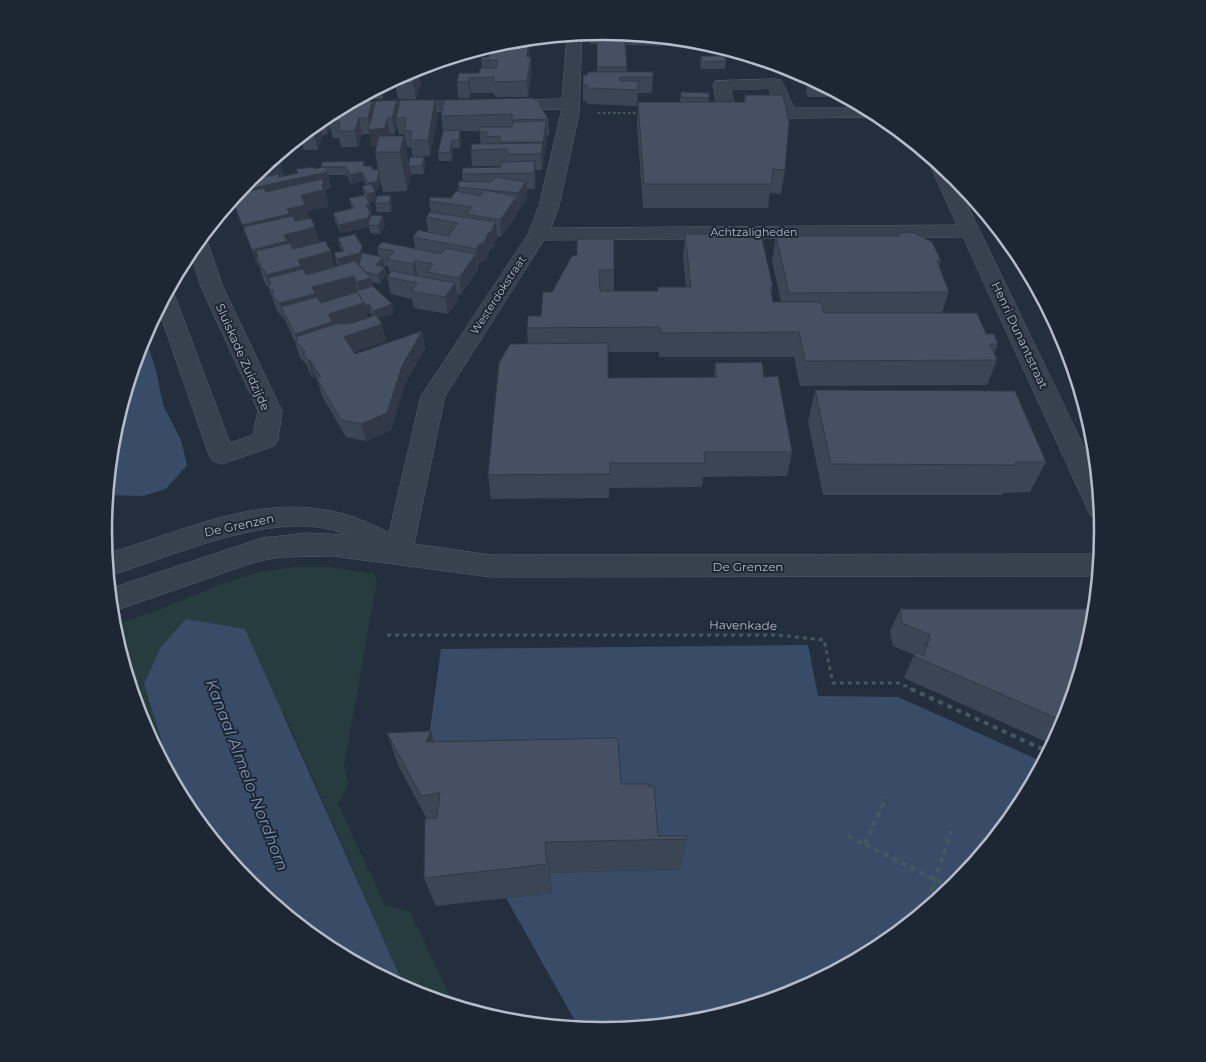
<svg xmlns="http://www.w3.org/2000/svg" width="1206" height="1062" viewBox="0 0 1206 1062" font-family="Montserrat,sans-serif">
<rect width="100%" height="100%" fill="#242f3e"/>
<!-- green -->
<path fill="#263c3f" d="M294 567H330L374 574 377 581 344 766 348 785 338 804 385 905 410 912 455 1006 406 990 284 713 145 684 176 787 141 722 113 625C163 612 209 585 260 572 271 570 283 569 294 567Z"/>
<!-- water -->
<path fill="#394c67" d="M144 335 156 370 163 405 181 440 187 465 166 489 143 496 107 495 113 433Z
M186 619 245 629 406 990 325 946 249 884 187 808 176 787 144 684 161 647Z
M808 645 818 696 898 697 1043 762 1018 809 956 885 880 947 794 993 700 1021 603 1031 579 1028 506 898 552 893 548 873 682 869 425 766 441 649Z"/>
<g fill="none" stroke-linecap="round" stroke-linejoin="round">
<defs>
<path id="minor" d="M582 33 579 114 559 206 551 228 957 225 929 163 933 159 953 175 1097 474 1101 518 1090 515 1087 508 963 237 544 240 445 396 414 544 491 555 1099 554 1098 576 491 577 333 556 280 557 255 562 111 612 109 589 262 538 307 533 346 535C281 505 172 557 108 576L106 554C204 525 289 477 389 533L421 396 528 234 539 206 562 109 340 113 333 111 349 103 562 99 567 35Z
M775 79 781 80 783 84 794 108H866L882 117 728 119 722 118 719 114 713 85 715 81ZM769 89 776 108 735 109 731 90Z
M202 236 207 241 223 287 282 411 278 440 274 446 222 464 213 461 209 455 158 308 168 290 173 291 230 443 253 435 258 411 201 287 190 251Z"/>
</defs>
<!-- minor casing -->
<use href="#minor" stroke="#565f6c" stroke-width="1"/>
<!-- path-far2 -->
<path stroke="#44595c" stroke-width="2" stroke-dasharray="2.5 2.5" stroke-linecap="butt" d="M598 113H640"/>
<!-- path-far1 -->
<path stroke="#44595c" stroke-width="3" stroke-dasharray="4 4" stroke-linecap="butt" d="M387 635H777L824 640 833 683H899L914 690"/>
<!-- path -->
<path stroke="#44595c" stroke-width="4" stroke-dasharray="5 5" stroke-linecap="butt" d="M911 689 1049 752
M848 836 952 888
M865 844 886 797
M925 910 951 831"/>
<!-- minor -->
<use href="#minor" fill="#38414e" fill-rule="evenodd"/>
</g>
<!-- wall -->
<path fill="#3b4654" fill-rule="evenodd" d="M603 31 701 41 717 46V47L625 45 627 72H653L652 93H638L637 106 587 104V101H583V85L597 72V44H590L589 33Z
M545 37V40H529V57H531L532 72 528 97H495L494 93H471L470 98H458L457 82 479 73 482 68 481 60 489 57 506 41Z
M701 56 726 61 725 69H701L700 64Z
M788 67 795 69 801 73V76H791Z
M397 77 421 84 416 99H398L395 83Z
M809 77 846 97H808L806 92Z
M386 83 387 85 383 99 355 100Z
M681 92 709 93 708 102H744L745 95 785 170 781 194 770 193 768 208H643L637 125 638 102H680Z
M444 100 548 119 549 135H547L542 170H535V189H527V199L519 210H518V213L501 237 497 236V239L495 242V246L490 250 486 260 482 261 478 266V270L461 295 457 294 458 300 448 314 414 308 412 299 391 294 387 277 390 274 388 266H384L385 267 387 275 380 284 372 282 373 286 394 313 378 318 382 324 386 341 354 352 355 354 422 331 425 348 405 384 391 430 366 441 346 437 322 396 318 382 316 377 313 378 308 370 307 365 300 358 295 342 285 320 277 311 268 286H266L259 266H258L232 199 250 177 280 161 284 176 297 173 296 169H314L321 168V167L364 161 365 166 373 170 378 169 375 152 377 146 372 147 369 134H362L358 147H341L339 138H333L330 127 327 135H323L318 150H304L300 136 326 115 332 112V113L374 110H398L438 116 430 156 413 157 411 147H407L404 134H399L397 125 395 134H390V136L409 162 424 157 425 165 424 174H411L407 191 383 192 380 180 378 190 375 191 376 197 392 204 391 212H377L375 203V201L370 202 372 212 370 213 371 217 385 224 380 234 370 233 369 227 341 233 335 222 333 213 352 209 349 198 364 195 362 186 366 185 364 181 351 184 347 175H328L331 188 325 190 328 201 327 202 328 207 307 211 309 218 319 242 335 267 338 266 336 262 334 253 342 251 340 247 338 238 363 253 379 256 377 248H415L413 237 428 232 426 217 431 212 429 201 451 198 458 192V187L463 181 462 174 501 167V166H472L471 150 481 144 479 131H460L461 139 460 148H453L452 161H439L438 153 443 131 441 116ZM371 313 373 316 368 318 367 314Z
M293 142 290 152H281Z
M899 233 941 261 939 267 949 292 942 313 986 334 998 344 994 353 997 360 987 385 800 386 794 357H659V352H608V378L714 377 715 363 764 377 792 452 787 476 703 477 702 487 609 488V498L491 499 488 475 528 344 527 328 541 316 552 292 572 256 614 270V291H658L686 287 683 258 685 234 773 287 771 295 773 302H781L772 261 776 236H898Z
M815 390 1046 462 1030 492 1003 493 1002 495H823L808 422Z
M900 609 1065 723 1053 745 904 678 914 655 893 646 890 631Z
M387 733 434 741 621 784 658 836 687 839 682 869 550 873 552 893 436 906 424 878 427 819 399 767Z"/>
<!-- shaded-wall -->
<path fill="#303945" d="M529 39 530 55 528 72 527 57Z
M531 57 532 72 528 97 527 81Z
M418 68 421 84 416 99 413 83Z
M469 78 471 93 470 98 468 82Z
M386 83 387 85 383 99 380 86Z
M397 100 399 116 396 118 397 125 395 134 392 118Z
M435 100 438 116 430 156 428 140Z
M372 101 375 117 387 118 390 134 387 144 372 147 368 130H370L368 118Z
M332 112 333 117 329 122 330 127 327 135 324 119 325 116Z
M359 118 362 134 358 147 355 131Z
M318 121H319L323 135 318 150 314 134Z
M546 121 547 137 544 158 543 142Z
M460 130 461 139 460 148 459 140Z
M404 136 411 174 407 191 400 152Z
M452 140 453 148 452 161 450 152Z
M293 142 290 152 288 146Z
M543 143 544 159 542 170 541 154Z
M424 157 425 165 424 174 422 166Z
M535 161 536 178 535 189 534 173Z
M281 164 285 181 327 172 331 188 325 190 328 201 327 202 328 207 307 211 310 222 243 227 248 241 232 199 250 177 261 168Z
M379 171 380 180 378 190 370 192 368 183Z
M362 172 364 181 351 184 350 175Z
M526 182 527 199 519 210 518 193Z
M375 192 377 201 369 202 368 194Z
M391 195 392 204 391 212 389 203Z
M517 196 518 213 501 237 500 220Z
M370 204 372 212 370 213 371 221 368 225 369 227 341 233 339 225 366 205Z
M383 216 385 224 380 234 378 226Z
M496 222 497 239 495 242V246L490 250 486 260 482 261 478 266 476 249Z
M315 227 320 244 290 252 256 251 259 262 256 259 259 266H258L252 250 284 235Z
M362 246 363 255 362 262 339 268 337 259Z
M331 251 335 268 271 284 268 278 272 290H271L266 275 298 260Z
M476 254 478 270 461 295 459 278Z
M383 257 384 266 378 273 376 265Z
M415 261 418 278 416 281 413 264Z
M385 267 387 275 380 284 378 275Z
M354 276 358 293 318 304 281 307 285 320 279 303 312 287Z
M371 278 375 295 361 299 357 282Z
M455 283 458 300 448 314 445 297Z
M364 303 369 304 371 313 367 314 368 320 298 340 296 337 299 345 298 344 295 334 328 314Z
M392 304 394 313 375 319 373 311Z
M382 324 386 341 348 354 344 337Z
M422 331 425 348 405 384 391 430 366 441 361 424 402 366Z
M310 360 316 377 313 378 308 361Z
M431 731 440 766 426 742Z
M548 861 552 890V893L548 864Z"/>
<!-- building -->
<path fill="#455162" stroke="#303945" d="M519 39H529L527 57H531L527 81 493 82 494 77 469 78 468 82H457L459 73H479L480 68H496L497 60H481L482 57H489L490 45 506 41Z
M597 41H625L627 67H597Z
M701 56H724L726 61 702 62Z
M416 68H418L413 83H395L397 77Z
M588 72H653V77H620V81H638V90L587 88V85H583V75H587Z
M681 92 709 93V98L681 97Z
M745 95H783L789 122 785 170 773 169 771 184H644L638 102H746Z
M532 98 538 101 548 119 512 120V114L441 116 444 100Z
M397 100 392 118H387L385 128 368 130 376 101Z
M400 100H435L428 140H410L412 131H404L406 118H396Z
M352 101H372L368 118H359L355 131H338L340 122H329L332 112Z
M318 121 314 134H303Z
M546 121 543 142H500V136L486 137 487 132H479L480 127H512L513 122Z
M460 130 459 140H452L450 152 438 153 443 131Z
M379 136H404L400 152H375Z
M543 143 541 154H507V149L471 150 472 144Z
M410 157H424L422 166H409V162Z
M280 161 281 164 261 168 269 162Z
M364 161 363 166H371L373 170 378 169 379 171 377 181 368 183 362 172 350 175 346 167H321L322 162Z
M535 161 534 173 462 174 463 168 501 167 502 162Z
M313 167 314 169 325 167 327 172 239 191 250 178 262 175 263 177 278 174 279 177 298 173 296 169Z
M261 168 262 173 253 174Z
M496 177 526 182 518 193 458 187 459 181 491 182Z
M322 179 324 185H322L324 190 301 195 305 205 287 209 290 214 242 225 232 199 236 194 264 188 266 192Z
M372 184 375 192 368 194 362 186Z
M485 190 517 196 500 220 466 214 472 207 429 201 430 197 451 198 456 191 480 196Z
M365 195 370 204 366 205 370 212 368 218 339 225 333 213 354 208 349 198Z
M391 195 389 203H375L377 196Z
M430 212 496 222 492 228 494 230 488 233 484 243 480 244 476 249 413 237 418 230 448 236 458 223 426 217Z
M371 215 383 216 378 226 368 225Z
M292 216 295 221 311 218 315 227 284 235 287 241 252 250 243 227Z
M912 232 932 242 941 261H937L949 292 789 293 776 236H900L899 233Z
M355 234 362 246 360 253 337 259 334 253 344 251 338 238Z
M685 234H761L773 287H770L773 302H821L824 313H977L986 334H994L998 344H990L997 360 805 361 799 332 661 333 660 327 527 328 528 316H541L543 292H552L572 256 577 255V239H614V270H599L600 291H658V287H691Z
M325 241 331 251 298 260 301 266 266 275 264 269H260L261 264 256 259 258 257 256 251 290 243 293 249Z
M382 242 441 254 446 248 476 254 459 278 427 272 433 264 415 261 413 264 387 259 394 251 377 248Z
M362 253 383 257 376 265 385 267 378 275 366 272 359 265Z
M355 261 371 278 357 282 354 276 312 287 315 294 279 303 272 294 274 291 270 289 268 286 271 284 268 278 303 269 306 275Z
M392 271 455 283 445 297 411 291 417 283 387 277Z
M373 286 392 304 373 311 369 304 365 306 364 303 357 292 355 293 354 292Z
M357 292 364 303 328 314 332 322 295 334 281 307 317 297 321 303Z
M376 315 382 324 344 337 355 354 422 331 402 366 387 413 361 424 341 420 317 379 321 377 310 360 308 361 303 353 306 352 295 341 298 340 296 337 335 324 353 323Z
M608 343V378L717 377 715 363 762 362 764 377 778 376 792 452H704L705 463H610V474L488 475 499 363 510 344Z
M815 390 1015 391 1046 462H1015L1017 465 831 464Z
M900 609H1095L1093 629 1065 722 914 656 916 652 924 656 930 635 902 623Z
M431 731 426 742 614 738 618 739 621 784H649V787L654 786 658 836H687V839L545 842 546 861H548V864L424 878 425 819 437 818 440 793 421 796 387 733Z"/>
<g text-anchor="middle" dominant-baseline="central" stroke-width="4" stroke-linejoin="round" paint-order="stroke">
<!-- far-street labels -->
<g font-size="11" fill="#b4bcc9" stroke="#1d2633">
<text x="754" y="232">Achtzaligheden</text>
<text transform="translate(498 295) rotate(-57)">Westerdokstraat</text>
</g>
<!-- street labels -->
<g font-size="12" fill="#b4bcc9" stroke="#1d2633">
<text transform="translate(1020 335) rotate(65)">Henri Dunantstraat</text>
<text transform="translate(243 357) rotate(66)">Sluiskade Zuidzijde</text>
<text transform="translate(239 525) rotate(-12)">De Grenzen</text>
<text x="748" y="566">De Grenzen</text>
<text transform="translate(743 625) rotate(1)">Havenkade</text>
</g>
<!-- near-water labels -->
<g font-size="16" font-style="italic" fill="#7c92b1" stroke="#1d2633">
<text transform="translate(247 775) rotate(69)">Kanaal Almelo-Nordhorn</text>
</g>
</g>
<!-- crop -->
<path d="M0 0H1206V1062H0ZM112 531a491 491 0 1 1 982 0a491 491 0 1 1-982 0Z" fill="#1d2633" fill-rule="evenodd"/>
<path fill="none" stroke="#b4bcc9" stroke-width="2.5" d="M112 531a491 491 0 1 1 982 0a491 491 0 1 1-982 0Z"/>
</svg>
